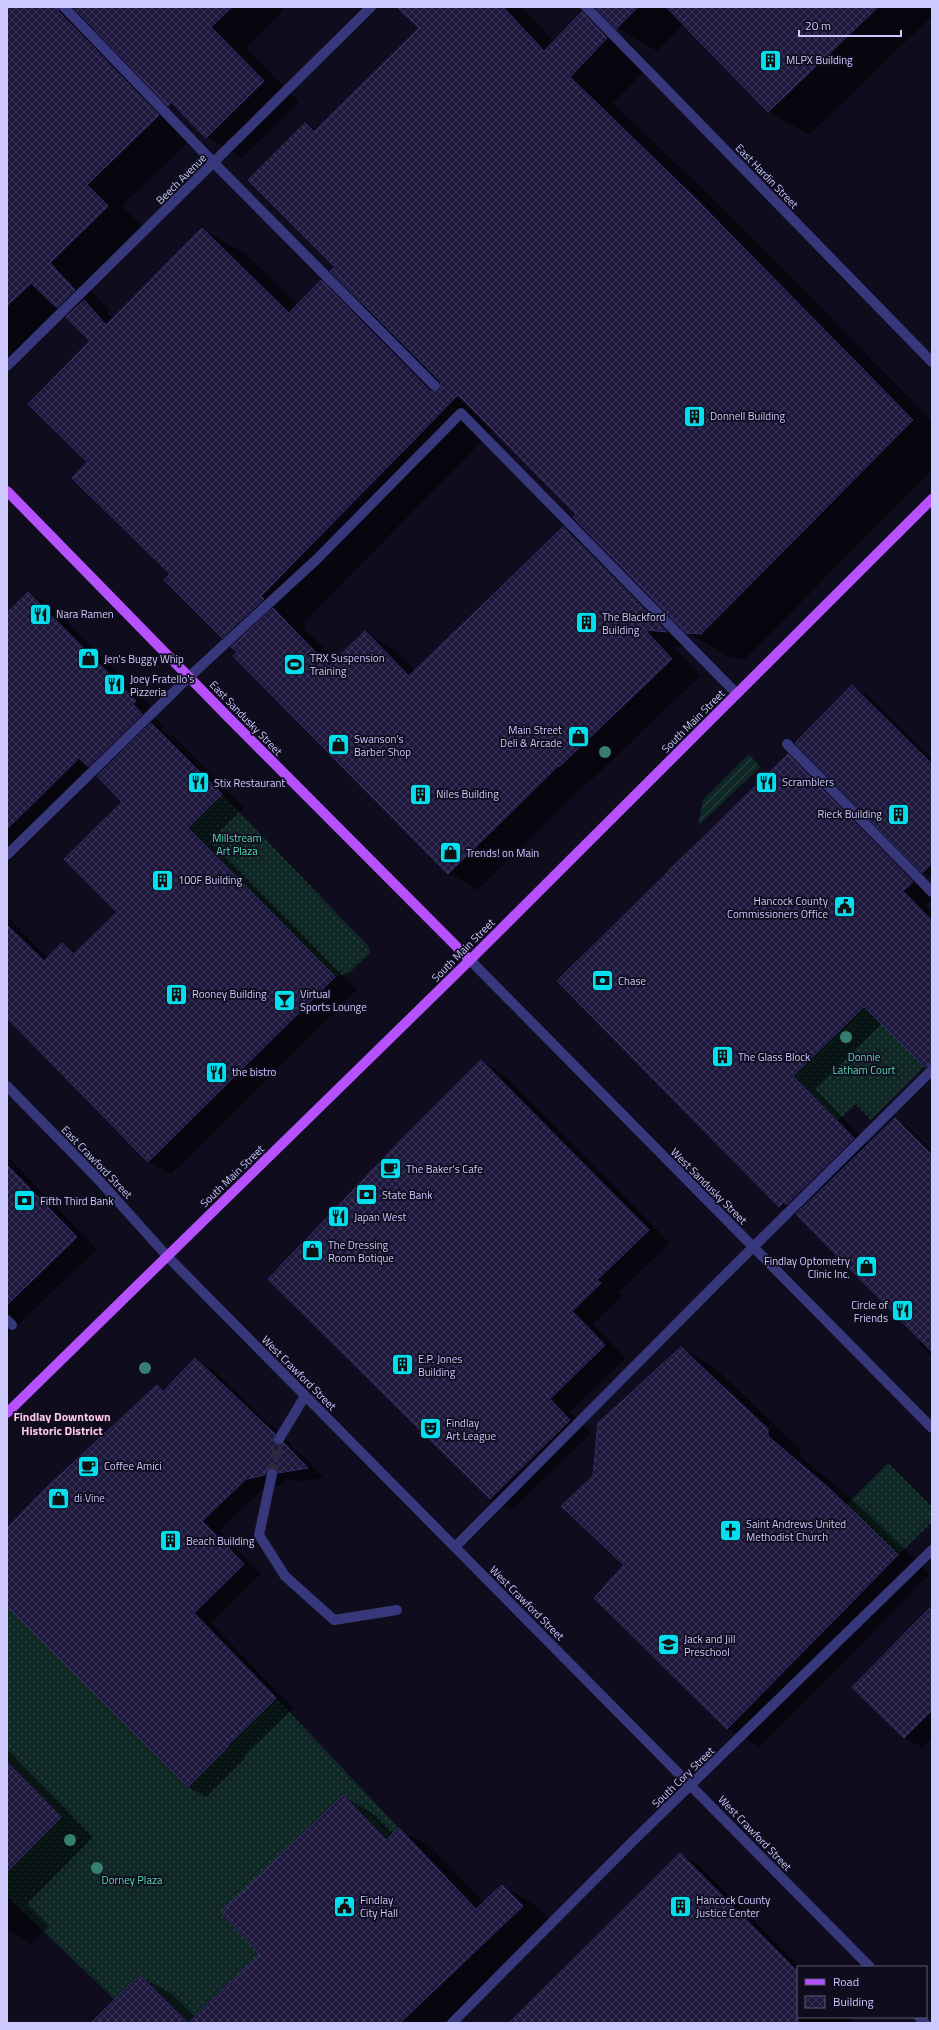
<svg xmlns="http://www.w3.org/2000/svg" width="939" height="2030" viewBox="0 0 939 2030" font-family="'Titillium Web',sans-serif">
<defs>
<pattern id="grass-dots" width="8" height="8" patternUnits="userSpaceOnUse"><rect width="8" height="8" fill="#0f2725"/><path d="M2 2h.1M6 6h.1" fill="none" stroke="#314546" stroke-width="1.8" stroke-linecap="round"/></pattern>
<pattern id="garden-furrows" width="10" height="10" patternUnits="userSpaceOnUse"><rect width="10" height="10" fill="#0f2725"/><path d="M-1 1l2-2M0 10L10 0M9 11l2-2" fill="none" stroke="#314546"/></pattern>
<pattern id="building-cross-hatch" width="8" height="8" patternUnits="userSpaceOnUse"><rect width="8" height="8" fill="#1e183d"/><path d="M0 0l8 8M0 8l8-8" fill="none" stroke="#3e385a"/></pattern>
</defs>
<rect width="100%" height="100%" fill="#0e0c1d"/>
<!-- grass -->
<path fill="url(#grass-dots)" d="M222 794 369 947 370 953 349 973 335 977 188 828Z
M700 840 924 1067 871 1120 856 1104 837 1121 793 1076 832 1038 668 870Z
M888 1463 932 1507V1522L898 1555 846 1505Z
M7 1606 187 1787 228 1748 211 1730 255 1718 276 1698 399 1828 386 1840 343 1795 260 1954 188 2022 140 1975 115 2000 7 1896V1872L61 1817 7 1762Z"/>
<!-- garden -->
<path fill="url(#garden-furrows)" d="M749 754 760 767 698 826 703 800Z"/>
<!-- shadow -->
<path fill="#0007" d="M7 7H281L284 10 246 48 299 102 242 158 207 137 184 114 169 105 94 27 95 33 194 136 122 206 143 227 85 284 110 311 107 314 114 318 202 229 246 254 298 305 321 282 368 308 336 267 305 124 317 131 420 28 424 7H522L554 42 582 13 626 39 651 64 613 103 737 222 932 421V470L745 659 731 658 687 632 578 514 494 429 304 622 307 625 304 628 336 661 365 633 394 649 415 671 564 528 593 545 694 648 672 646 700 676 588 783 587 782 478 890 449 873 235 656 238 652 236 644 223 637 171 574 89 462 92 341 70 314 60 309 7 361Z
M596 7H932V16L809 135 769 112 684 24 657 51 617 28Z
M29 593 51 606 158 714 155 718 164 727 161 730 174 737 244 808 210 841 357 990 171 1174 148 1161 7 1017V916L48 958 63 944 78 952 118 912 124 802 97 775 7 863V615Z
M852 686 870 697 932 759V877L923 872Z
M788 755 810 768 932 892V898L925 905 932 912V1070L925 1065 882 1023 815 1089 869 1145 895 1119 907 1126 932 1151V1357L919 1344 922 1340 801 1218 780 1206Z
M482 1061 503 1074 670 1243 618 1293 622 1296 593 1324 626 1358 570 1412 591 1433 512 1510 491 1498Z
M7 1156 97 1249 7 1335Z
M681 1348 714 1367 800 1449V1456L863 1509 930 1574 760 1747 727 1728 626 1565 594 1476Z
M195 1359 212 1369 292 1445 291 1448 302 1455 324 1478 297 1482 288 1478 285 1480 283 1485 264 1488 219 1531 261 1574 211 1623 293 1708 244 1756 245 1758 206 1797 188 1787 7 1605V1529L157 1387 165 1391Z
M932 1607V1739L923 1748 905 1738 853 1687Z
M7 1749 93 1837 27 1904 49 1926 31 1944 7 1930Z
M343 1796 375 1815 394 1834 399 1829 431 1847 484 1903 502 1886 534 1904 554 1924 451 2023H93L140 1976 172 1994 195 2017 262 1954Z
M680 1854 699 1865 800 1967H798V2017H850L856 2023H510Z"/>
<!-- building -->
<path fill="url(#building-cross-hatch)" stroke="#352a69" d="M7 7H58L59 12 159 115 87 185 108 206 50 263 75 290 57 308 31 283 7 306Z
M73 7H232L211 27 264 81 206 138 171 102 168 106Z
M397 7H503L544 51 582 12 607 38 570 77 693 196 913 420 701 634 686 633 573 517 576 514 458 395 261 596 264 599 222 638 164 580 170 574 72 478 87 462 28 404 90 341 66 317 84 300 106 325 202 228 289 313 321 280 430 391 436 392 440 390 441 385 440 381 330 271 335 267 248 180 305 123 314 132 419 28Z
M595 7H638L616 29Z
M666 7H878L768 112Z
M563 527 667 632 645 630 672 659 559 767 558 766 448 874 233 656 237 652 231 647 273 608 329 666 365 631 409 676Z
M28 592 136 701 133 704 142 714 88 767 79 758 7 829V613Z
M852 685 932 764V863L922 873 795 743Z
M151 723 222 794 188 828 335 977 148 1162 7 1018V925L44 961 62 943 74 954 117 912 64 859 122 802 97 776Z
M788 754 913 882 903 891 932 921V1064L925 1067 864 1006 793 1076 854 1138 786 1205 784 1202 779 1207 557 981Z
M481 1060 649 1230 597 1280 601 1283 572 1311 605 1345 550 1399 570 1420 490 1499 268 1279 402 1139Z
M895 1118 932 1155V1352L796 1214Z
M7 1165 77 1237 7 1305Z
M681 1347 768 1429V1436L830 1489 898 1555 727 1729 594 1598 624 1565 561 1506 593 1476 598 1423Z
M195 1358 275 1434 273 1439 275 1444 279 1445 284 1443 308 1468 278 1473 276 1469 270 1468 267 1470 265 1475 246 1479 202 1521 244 1564 194 1613 276 1698 227 1746 228 1747 188 1787 7 1606V1528L48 1486 157 1385 163 1392Z
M932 1606V1710L904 1738 852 1687Z
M7 1762 61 1817 7 1872Z
M343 1795 386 1840 399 1828 476 1909 502 1885 523 1906 400 2023H91L140 1975 188 2023 260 1954 221 1912Z
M680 1853 798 1972V2023H509Z"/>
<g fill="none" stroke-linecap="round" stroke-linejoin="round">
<!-- minor-tunnel -->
<path stroke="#2b283f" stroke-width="10" stroke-dasharray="10 5" stroke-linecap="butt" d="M272 1474 279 1439"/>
<!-- minor -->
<path stroke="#37377b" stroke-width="10" d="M64 7 214 163 435 386
M586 7 932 362
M7 366 371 7
M787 744 932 892
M7 855 189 677 317 559 461 413 737 694
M470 960 932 1428
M7 1086 95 1176 167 1256 870 1967
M7 1320 12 1325
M279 1439 305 1396
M272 1474 259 1535 285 1576 334 1620 397 1610
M455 1547 722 1278 932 1070
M919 2017 925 2023
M452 2023 633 1841 932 1550"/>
<!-- major -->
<path stroke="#b751fd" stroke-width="10" d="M7 491 228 717 470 960
M7 1413 470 960 932 499"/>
</g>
<!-- trees -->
<g fill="#367e71">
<circle cx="605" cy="752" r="6"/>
<circle cx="846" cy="1037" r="6"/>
<circle cx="145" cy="1368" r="6"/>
<circle cx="70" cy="1840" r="6"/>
<circle cx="97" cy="1868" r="6"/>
</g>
<!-- icons -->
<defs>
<symbol id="building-square" viewBox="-11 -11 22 22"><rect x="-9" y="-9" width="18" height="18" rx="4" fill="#03dfef" stroke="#0e0c1d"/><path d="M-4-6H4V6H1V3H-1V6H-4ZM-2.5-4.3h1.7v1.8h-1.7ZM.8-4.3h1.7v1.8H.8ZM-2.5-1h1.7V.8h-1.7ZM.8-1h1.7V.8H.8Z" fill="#111"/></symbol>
<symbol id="restaurant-square" viewBox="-11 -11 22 22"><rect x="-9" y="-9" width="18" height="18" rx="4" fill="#03dfef" stroke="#0e0c1d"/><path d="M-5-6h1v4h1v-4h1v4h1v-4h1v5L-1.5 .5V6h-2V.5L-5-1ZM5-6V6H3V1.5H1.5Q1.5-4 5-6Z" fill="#111"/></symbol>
<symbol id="shop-square" viewBox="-11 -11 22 22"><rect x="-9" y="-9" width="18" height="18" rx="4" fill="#03dfef" stroke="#0e0c1d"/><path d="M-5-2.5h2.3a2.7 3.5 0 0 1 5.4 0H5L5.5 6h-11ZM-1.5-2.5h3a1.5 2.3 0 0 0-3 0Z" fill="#111"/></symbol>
<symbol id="stadium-square" viewBox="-11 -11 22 22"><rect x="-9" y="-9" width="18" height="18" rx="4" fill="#03dfef" stroke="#0e0c1d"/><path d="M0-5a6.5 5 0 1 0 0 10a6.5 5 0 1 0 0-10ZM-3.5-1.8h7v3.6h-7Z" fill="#111"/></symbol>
<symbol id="civic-square" viewBox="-11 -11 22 22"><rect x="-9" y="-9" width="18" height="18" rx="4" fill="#03dfef" stroke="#0e0c1d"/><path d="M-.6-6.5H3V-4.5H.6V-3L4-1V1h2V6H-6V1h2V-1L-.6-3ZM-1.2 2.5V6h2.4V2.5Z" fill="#111"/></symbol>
<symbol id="bank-square" viewBox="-11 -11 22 22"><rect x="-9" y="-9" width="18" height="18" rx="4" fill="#03dfef" stroke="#0e0c1d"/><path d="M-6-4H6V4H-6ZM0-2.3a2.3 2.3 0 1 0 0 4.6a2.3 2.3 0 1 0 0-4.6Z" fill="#111"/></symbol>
<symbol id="bar-square" viewBox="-11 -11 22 22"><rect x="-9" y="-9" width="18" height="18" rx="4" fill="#03dfef" stroke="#0e0c1d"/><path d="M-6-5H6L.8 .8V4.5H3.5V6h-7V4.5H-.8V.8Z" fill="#111"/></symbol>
<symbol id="cafe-square" viewBox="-11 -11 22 22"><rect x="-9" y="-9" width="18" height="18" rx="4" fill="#03dfef" stroke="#0e0c1d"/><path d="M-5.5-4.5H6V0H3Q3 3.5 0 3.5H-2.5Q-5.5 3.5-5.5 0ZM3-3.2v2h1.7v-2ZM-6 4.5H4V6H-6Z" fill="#111"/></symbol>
<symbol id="theatre-square" viewBox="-11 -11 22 22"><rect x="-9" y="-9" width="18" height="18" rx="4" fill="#03dfef" stroke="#0e0c1d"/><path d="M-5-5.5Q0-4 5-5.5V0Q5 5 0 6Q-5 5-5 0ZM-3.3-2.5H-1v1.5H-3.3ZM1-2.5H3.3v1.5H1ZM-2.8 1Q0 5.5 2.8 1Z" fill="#111"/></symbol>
<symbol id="church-square" viewBox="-11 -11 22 22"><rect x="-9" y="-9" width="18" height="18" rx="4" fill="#03dfef" stroke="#0e0c1d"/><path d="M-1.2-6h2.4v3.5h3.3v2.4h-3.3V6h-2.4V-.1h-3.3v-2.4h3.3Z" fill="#111"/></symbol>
<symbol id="school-square" viewBox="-11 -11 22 22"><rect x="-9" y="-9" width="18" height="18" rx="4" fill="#03dfef" stroke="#0e0c1d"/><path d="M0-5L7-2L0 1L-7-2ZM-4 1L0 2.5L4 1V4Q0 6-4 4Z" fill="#111"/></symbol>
</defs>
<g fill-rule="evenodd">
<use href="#building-square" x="758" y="48" width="25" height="25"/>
<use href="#building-square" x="682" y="404" width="25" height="25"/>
<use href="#restaurant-square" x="28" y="602" width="25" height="25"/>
<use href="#building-square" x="574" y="610" width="25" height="25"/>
<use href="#shop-square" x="76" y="646" width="25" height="25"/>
<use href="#stadium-square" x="282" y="652" width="25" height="25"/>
<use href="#restaurant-square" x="102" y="672" width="25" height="25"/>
<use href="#shop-square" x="566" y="724" width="25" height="25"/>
<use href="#shop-square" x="326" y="732" width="25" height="25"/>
<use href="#restaurant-square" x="754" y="770" width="25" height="25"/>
<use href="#restaurant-square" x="186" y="770" width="25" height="25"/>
<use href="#building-square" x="408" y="782" width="25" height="25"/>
<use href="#building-square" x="886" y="802" width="25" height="25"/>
<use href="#shop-square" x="438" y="840" width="25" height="25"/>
<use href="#building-square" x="150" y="868" width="25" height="25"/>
<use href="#civic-square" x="832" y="894" width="25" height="25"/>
<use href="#bank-square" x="590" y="968" width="25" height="25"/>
<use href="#building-square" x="164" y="982" width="25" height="25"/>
<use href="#bar-square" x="272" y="988" width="25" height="25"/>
<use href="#building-square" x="710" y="1044" width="25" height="25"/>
<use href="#restaurant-square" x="204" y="1060" width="25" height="25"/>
<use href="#cafe-square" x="378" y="1156" width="25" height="25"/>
<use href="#bank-square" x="354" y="1182" width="25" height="25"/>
<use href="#bank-square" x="12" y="1188" width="25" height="25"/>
<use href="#restaurant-square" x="326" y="1204" width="25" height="25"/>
<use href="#shop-square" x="300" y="1238" width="25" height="25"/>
<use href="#shop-square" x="854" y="1254" width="25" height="25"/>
<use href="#restaurant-square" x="890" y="1298" width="25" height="25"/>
<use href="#building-square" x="390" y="1352" width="25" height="25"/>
<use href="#theatre-square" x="418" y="1416" width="25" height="25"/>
<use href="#cafe-square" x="76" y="1454" width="25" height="25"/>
<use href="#shop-square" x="46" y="1486" width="25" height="25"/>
<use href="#church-square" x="718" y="1518" width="25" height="25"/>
<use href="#building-square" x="158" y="1528" width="25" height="25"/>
<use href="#school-square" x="656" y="1632" width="25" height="25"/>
<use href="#civic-square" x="332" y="1894" width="25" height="25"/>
<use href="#building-square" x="668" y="1894" width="25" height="25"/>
</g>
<g text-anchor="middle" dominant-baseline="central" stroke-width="3.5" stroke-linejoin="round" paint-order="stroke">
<!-- poi labels -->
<g font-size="11" fill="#cdc8fe" stroke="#0e0c1d" text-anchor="start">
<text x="786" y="60">MLPX Building</text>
<text x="710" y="416">Donnell Building</text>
<text x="56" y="614">Nara Ramen</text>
<text x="602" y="617">The Blackford<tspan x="602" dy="13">Building</tspan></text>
<text x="310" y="658">TRX Suspension<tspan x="310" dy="13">Training</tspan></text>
<text x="104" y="659">Jen's Buggy Whip</text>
<text x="130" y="679">Joey Fratello's<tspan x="130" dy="13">Pizzeria</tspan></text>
<text x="562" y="730" text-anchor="end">Main Street<tspan x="562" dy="13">Deli &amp; Arcade</tspan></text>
<text x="354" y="739">Swanson's<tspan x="354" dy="13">Barber Shop</tspan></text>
<text x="782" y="782">Scramblers</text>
<text x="214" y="783">Stix Restaurant</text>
<text x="436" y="794">Niles Building</text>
<text x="882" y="814" text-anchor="end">Rieck Building</text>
<text x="466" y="853">Trends! on Main</text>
<text x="178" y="880">100F Building</text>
<text x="828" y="901" text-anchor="end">Hancock County<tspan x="828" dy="13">Commissioners Office</tspan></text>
<text x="618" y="981">Chase</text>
<text x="192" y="994">Rooney Building</text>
<text x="300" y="994">Virtual<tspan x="300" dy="13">Sports Lounge</tspan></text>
<text x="738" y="1057">The Glass Block</text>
<text x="232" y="1072">the bistro</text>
<text x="406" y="1169">The Baker's Cafe</text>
<text x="382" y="1195">State Bank</text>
<text x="40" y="1201">Fifth Third Bank</text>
<text x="354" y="1217">Japan West</text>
<text x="328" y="1245">The Dressing<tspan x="328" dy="13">Room Botique</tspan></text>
<text x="850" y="1261" text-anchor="end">Findlay Optometry<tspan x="850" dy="13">Clinic Inc.</tspan></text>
<text x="888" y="1305" text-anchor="end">Circle of<tspan x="888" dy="13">Friends</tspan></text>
<text x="418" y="1359">E.P. Jones<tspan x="418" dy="13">Building</tspan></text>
<text x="446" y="1423">Findlay<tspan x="446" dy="13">Art League</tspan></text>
<text x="104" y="1466">Coffee Amici</text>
<text x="74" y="1498">di Vine</text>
<text x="746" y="1524">Saint Andrews United<tspan x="746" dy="13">Methodist Church</tspan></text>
<text x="186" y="1541">Beach Building</text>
<text x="684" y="1639">Jack and Jill<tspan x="684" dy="13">Preschool</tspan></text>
<text x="360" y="1900">Findlay<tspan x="360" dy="13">City Hall</tspan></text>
<text x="696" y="1900">Hancock County<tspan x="696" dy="13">Justice Center</tspan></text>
</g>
<!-- street labels -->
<g font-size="11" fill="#cdc8fe" stroke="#0e0c1d">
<text transform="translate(767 176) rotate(46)">East Hardin Street</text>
<text transform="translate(181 179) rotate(-45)">Beech Avenue</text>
<text transform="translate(246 718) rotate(46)">East Sandusky Street</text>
<text transform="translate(693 721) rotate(-45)">South Main Street</text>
<text transform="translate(463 950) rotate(-45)">South Main Street</text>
<text transform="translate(97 1162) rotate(46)">East Crawford Street</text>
<text transform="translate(232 1176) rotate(-44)">South Main Street</text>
<text transform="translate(709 1186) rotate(45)">West Sandusky Street</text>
<text transform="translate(299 1373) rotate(45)">West Crawford Street</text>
<text transform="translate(527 1603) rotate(45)">West Crawford Street</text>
<text transform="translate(683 1777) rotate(-44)">South Cory Street</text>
<text transform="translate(755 1833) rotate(46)">West Crawford Street</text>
</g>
<!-- park labels -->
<g font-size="11" fill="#56dcb6" stroke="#0e0c1d">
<text x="237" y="838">Millstream<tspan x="237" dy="13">Art Plaza</tspan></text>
<text x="864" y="1057">Donnie<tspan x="864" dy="13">Latham Court</tspan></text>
<text x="132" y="1880">Dorney Plaza</text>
</g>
<!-- neighbourhood labels -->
<g font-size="12" font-weight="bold" fill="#fecaed" stroke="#0e0c1d">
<text x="62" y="1416">Findlay Downtown<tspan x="62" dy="14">Historic District</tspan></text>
</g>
</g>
<!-- border -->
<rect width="939" height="2030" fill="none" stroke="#cdc8fe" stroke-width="16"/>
<!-- legend -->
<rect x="797" y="1966" width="130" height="52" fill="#0e0c1d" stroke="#5a5777"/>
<rect x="805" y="1979" width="20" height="6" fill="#b751fd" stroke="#5a5777"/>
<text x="833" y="1986" font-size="12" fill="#cdc8fe">Road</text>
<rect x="805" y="1996" width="20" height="12" fill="url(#building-cross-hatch)" stroke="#5a5777"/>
<text x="833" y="2006" font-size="12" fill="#cdc8fe">Building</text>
<!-- scale -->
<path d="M799 30v6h102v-6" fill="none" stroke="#cdc8fe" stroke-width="2"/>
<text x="805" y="30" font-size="12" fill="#cdc8fe" stroke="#0e0c1d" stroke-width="3" paint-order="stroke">20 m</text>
</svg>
